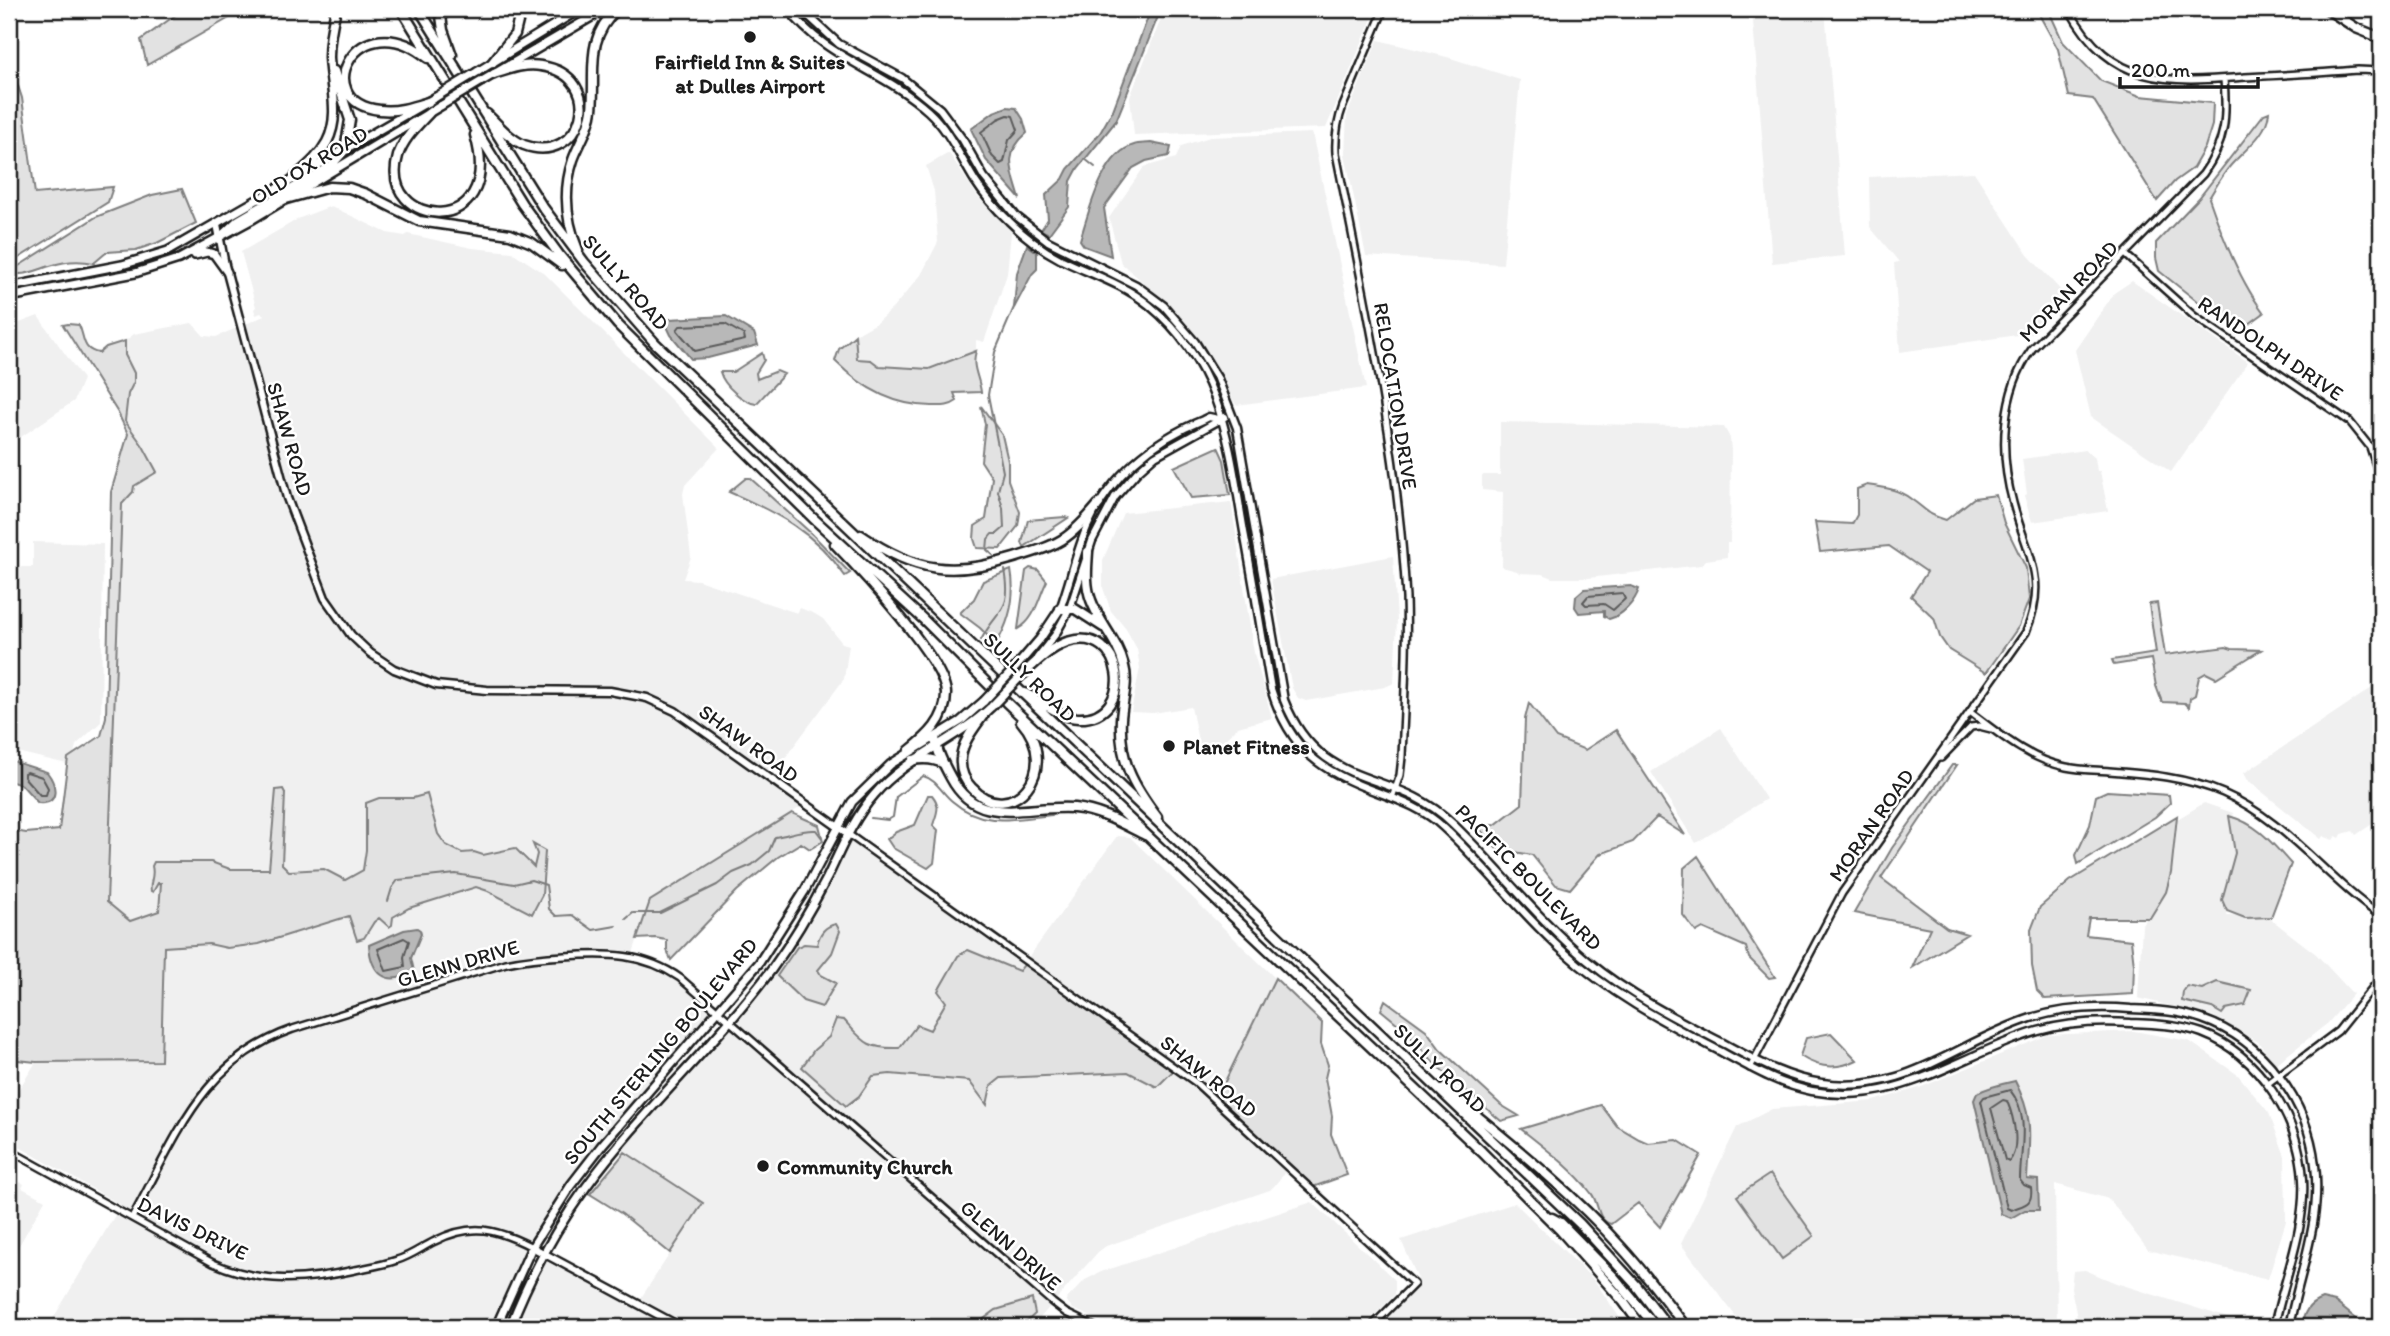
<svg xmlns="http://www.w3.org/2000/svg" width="2390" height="1336" viewBox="0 0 2390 1336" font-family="Itim,sans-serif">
<rect width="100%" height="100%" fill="#fff"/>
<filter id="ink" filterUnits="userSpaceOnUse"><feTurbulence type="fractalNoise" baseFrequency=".0143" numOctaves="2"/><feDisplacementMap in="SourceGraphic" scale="14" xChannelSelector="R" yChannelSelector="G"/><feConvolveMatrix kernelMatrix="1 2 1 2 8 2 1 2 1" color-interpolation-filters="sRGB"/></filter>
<g filter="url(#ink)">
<!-- built -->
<path fill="#f0f0f0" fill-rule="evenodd" d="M1165 9H1376L1326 128 1134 135 1130 97Z
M1752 9H1825L1845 256 1772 263Z
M1378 40 1447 57 1520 80 1503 264 1366 256 1345 154 1347 115Z
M1312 133 1366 388 1236 405 1200 339 1174 309 1121 263 1109 218 1144 167 1176 158 1181 146 1210 137Z
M949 153 977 196 1011 232 1007 274 984 342 976 340V351L956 357 929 369 879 366 871 360 856 359 855 335 875 324 893 308 921 275 938 242 934 191 926 166Z
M1974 172 2028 255 2066 296 2052 314 2031 333 1900 352 1894 263 1899 262 1870 227 1869 177Z
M331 206 387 233 405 236 408 234 472 248 512 252 544 273 719 448 685 485 683 494 691 557 683 579 698 580 797 613 800 608 815 614 823 619 842 643 849 645 844 679 773 774 810 801 736 849 650 902 632 956 663 967 719 1011 602 1145 555 1208 496 1327H48L121 1205 9 1141V1105L36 1062 161 1061 164 947 209 944 227 948 259 944 349 916 357 940 369 932 374 922 379 918 385 922 408 908 476 887 488 891 516 907 542 895 545 851 533 847 537 854 534 868 524 854 515 848 483 855 474 852 462 853 445 845 438 834 426 794 413 798H380L367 831 363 870 345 880 324 869 289 871 282 865 285 793 276 791 269 869H230L211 862 163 861 152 866 155 887 158 882 161 883 160 911 130 921 107 902 122 504 134 486 154 474 125 421 128 394 134 382V374L125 355V341L134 334 192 323 204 336 216 337 264 316 261 313 256 315 254 309 256 307 241 252 300 218Z
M2132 281 2248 362 2171 472 2091 417 2075 350 2114 293Z
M38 316 83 379 74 401 9 445V327Z
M1500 422 1724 427 1730 438 1731 451 1730 543H1727V557L1706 560 1701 565 1588 578H1553L1543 574 1519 573 1517 571 1502 567 1503 492 1482 490V475H1500Z
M2086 450 2095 458 2097 471H2100L2108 511 2032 522 2024 496 2027 494 2022 459Z
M1231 502 1254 653 1272 718 1238 727 1219 745 1200 750 1191 707 1153 713 1131 712 1140 668 1137 649 1126 629 1111 611 1103 588V560L1123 513Z
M33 542 103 544 101 722 76 745 71 765 9 750V567H33Z
M1393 556 1397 620 1394 683 1385 687 1306 701 1298 698 1292 688 1271 579Z
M2381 682V801L2375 805 2372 824 2356 835 2353 831 2342 834 2340 838 2336 836 2333 840 2323 836 2321 839 2246 779 2244 773Z
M1721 728 1766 799 1696 843 1651 772Z
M2204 803 2233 813 2239 851 2227 915 2268 917 2316 954 2353 994 2328 1023 2276 1064 2258 1042 2213 1016 2138 998 2142 925 2170 884 2174 821Z
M848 834 1026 961 1117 836 1130 837 1275 978 1216 1100 1288 1168 1275 1185 1270 1190 1106 1246 1098 1252 1032 1327H1021L1031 1318 1032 1299 996 1310 973 1327H681L637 1304 703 1203 618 1147 730 1020 794 936ZM835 942 832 953 818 970 821 975 827 978 822 1007 803 1001 777 977 793 950 804 944ZM1026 961 1157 1087 1128 1072 1000 1078 991 1086 987 1104 969 1081 890 1074 873 1076 859 1096 846 1106 802 1067 844 1020 864 1043 886 1048H899L917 1025 930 1031 947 1002 998 963 1019 971Z
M2134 1031 2189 1041 2238 1075 2269 1113 2285 1156 2286 1221 2268 1279 2148 1250 2109 1199 2055 1184 2057 1327H1744L1681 1244 1737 1127 1772 1109 1874 1101 1919 1088 2048 1035Z
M9 1181 18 1185 20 1182 24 1184 22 1188 45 1200 17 1249 9 1278Z
M1312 1202 1395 1280V1294L1363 1327H1127L1107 1324 1073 1309 1066 1300 1085 1280 1101 1272Z
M1515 1203 1594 1280 1626 1327H1371L1418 1279 1401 1240Z
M541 1259 668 1324 666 1327H510Z
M2085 1270 2116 1283 2257 1327H2079L2071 1288 2073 1271Z"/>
<!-- green -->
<path fill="#e2e2e2" stroke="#7f7f7f" stroke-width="2" d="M184 9H245L147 65 141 40Z
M2036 9H2048L2063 42 2101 81 2140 96 2213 103 2212 125 2205 147 2193 168 2175 181 2157 201 2093 99 2069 96 2058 49Z
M9 59 22 98 35 194 113 187 108 202 9 264Z
M2269 112C2267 135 2245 149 2231 165 2222 175 2216 187 2209 198 2222 236 2239 280 2264 313L2249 324 2222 318 2208 310 2159 271 2156 258V243L2199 198 2264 114Z
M182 189 196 223 157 243 136 250 107 252 94 263C80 260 64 261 50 266 39 269 29 275 17 274L14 269 96 217 152 195Z
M68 324 79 325C85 337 81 350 99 353L106 347 125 341V355L134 373V382L128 394 125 421 143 446 157 472 134 486 133 492 122 504 107 902 130 921 159 911 161 883H158L153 892 151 891C149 881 155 878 152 866L154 862H211L230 869H269L276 790 283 789 285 793 282 864 289 871 324 869 345 880 363 870 366 850V803L379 798H413L427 794 438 834 446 845 462 853 474 852 483 855 515 848 534 867 537 854 533 844 545 851 542 895 532 914 488 891 476 887 409 908 393 917 392 925 389 927 379 918 374 922 364 938 357 940 349 916 259 944 227 948 209 944 164 947 161 1061 36 1062 9 1059V830L26 833 59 830 68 758 101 736 106 717 111 492 128 434 118 413 63 325Z
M855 335 857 359 871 360 879 366 929 369 976 351C971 367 979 376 981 392L954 393 957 401C949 407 942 406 932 406 894 406 861 387 835 361L839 349Z
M762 353 764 360 756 373 757 379 777 371 784 374 756 404C743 402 724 386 720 372H733Z
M981 406 1002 435 1008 461V480L1020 512 1018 526 1000 549 977 548 974 539 975 526 986 519 992 478 981 461 985 424Z
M1218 447 1224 460 1230 495 1191 498 1174 467Z
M746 478H750L813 535 850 573 845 576C816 533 776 512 729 492Z
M1867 485C1882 487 1899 489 1911 499 1926 509 1927 515 1946 520L1974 498 1996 495 2004 523 2026 568 2029 599 2019 626 1986 673 1949 650 1940 637 1934 618 1911 596 1927 572 1889 546 1820 552 1815 522 1852 524 1857 515V489Z
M1065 517 1068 518 1024 547 1022 543 1028 520Z
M1030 568 1038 570 1047 581C1038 598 1036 619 1018 629L1026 571Z
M1011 570C1016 597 1010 621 996 644L980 628 960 613 974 599 983 581Z
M2157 603 2165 655 2226 647 2232 649 2261 650 2216 678 2206 673 2199 677 2195 695 2190 698 2189 707 2185 703 2162 702 2156 686 2151 659 2114 665 2112 660 2156 653 2149 604Z
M1529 703 1556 738 1585 750 1616 730 1685 835 1657 817 1633 842 1600 854 1570 889 1556 885 1532 855 1497 849 1477 826 1495 825 1522 804 1525 719Z
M1952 765H1957L1881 878 1947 928 1967 934 1912 968 1930 928 1854 913 1892 848Z
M2107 791 2169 795 2170 803 2155 817 2078 864 2076 855 2090 825 2096 796Z
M928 795H932C941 806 937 812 933 825L938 830 934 863 928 868 893 848 887 839 896 832 915 825Z
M792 813 819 825 823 841 810 849 801 843 778 857 737 891 671 960 667 950V940L655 938 637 939 650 901Z
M2177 816 2171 873 2166 892 2150 918H2089L2086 935 2131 940 2134 965 2133 994 2045 999 2037 991 2032 966 2031 930 2040 907 2070 881Z
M2229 816C2258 824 2272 843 2291 864L2271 917 2245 918 2227 911 2222 900 2235 853Z
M1698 856 1775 977 1769 978 1749 958 1746 947 1703 928 1696 932 1683 915 1684 868Z
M836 924 840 931 832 953 818 970 821 975 836 983 822 1007 803 1001 777 976 797 947 804 944 817 945C819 934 825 926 836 924Z
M968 950 1019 971 1027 961 1176 1068 1157 1087 1128 1072 1001 1078 991 1086 987 1105 969 1081 890 1074 873 1076 859 1096 846 1106 802 1067 814 1050 829 1037 836 1019 844 1020C864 1042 867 1049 899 1048L917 1025 930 1030 946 1002 938 991 958 956Z
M1275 978 1322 1023 1321 1044 1328 1065 1325 1078 1332 1116 1331 1134 1347 1175 1310 1188 1216 1100Z
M2217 982 2251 990 2245 1005 2226 1009 2222 1014 2212 1008 2182 1001 2183 992 2187 986 2202 989Z
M1385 1000 1426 1030 1440 1049 1501 1105 1519 1116 1501 1121 1437 1066 1404 1029 1381 1010Z
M1831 1033 1857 1060C1837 1070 1818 1068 1800 1056L1806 1038Z
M1601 1105 1617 1126 1639 1139 1648 1143 1677 1140 1701 1155 1660 1227 1638 1203 1611 1224C1596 1220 1600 1204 1591 1193 1572 1168 1546 1149 1521 1129Z
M625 1152 703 1203 670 1253 622 1214 590 1194Z
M1770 1174 1814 1236 1782 1259 1737 1196Z
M1032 1299 1035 1314 1021 1327H973L996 1310Z"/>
<!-- water -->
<path fill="#b8b8b8" stroke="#7a7a7a" stroke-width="2" d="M1151 9H1161L1116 121 1078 168 1071 181 1069 207 1049 234 1041 230 1048 219 1046 195 1063 179 1068 169 1100 133 1113 110Z
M1007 107 1016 108 1023 119 1027 133C1002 154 1012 171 1020 199L986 160 971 129 994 112Z
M1151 143 1171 147 1169 156 1146 161 1133 168 1104 208 1111 256 1084 246 1080 240C1089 212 1102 154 1134 145 1139 143 1145 144 1151 143Z
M1027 245 1037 252V269L1032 274 1014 308 1017 273Z
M726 316 754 333 758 345 708 358 691 359 671 335 665 322 669 319Z
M1631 586 1639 589C1635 602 1622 616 1609 619L1604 616V611L1579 613 1575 607 1576 596 1584 589Z
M9 760 47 772C57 785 60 805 38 803L22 785 9 781Z
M417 928 420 930 421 934 411 958 414 971C387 988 371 974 369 945L404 930Z
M2015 1081C2035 1120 2029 1138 2027 1179L2038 1180 2039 1210H2025L2011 1218 2001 1214 1974 1100 1977 1093C1989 1087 2001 1084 2015 1081Z
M2322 1299 2335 1302 2359 1321 2381 1323V1327H2302C2303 1313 2308 1304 2322 1299Z"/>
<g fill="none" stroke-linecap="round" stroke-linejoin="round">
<!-- shore -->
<path stroke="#5a5a5a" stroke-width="2" d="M1008 115 1013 116 1018 130 1009 140 1004 162 1000 164 992 156 981 132 998 119Z
M725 324 744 335 745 340 695 351 677 330 680 326Z
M1622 593 1625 599 1613 610 1604 604 1586 605 1583 602 1588 596Z
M27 772 42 777 48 788 46 795H40L24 777V773Z
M404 938 409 941 404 957 405 967 386 971 378 949Z
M2010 1090C2031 1116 2020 1149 2020 1180L2024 1185 2031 1188C2033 1205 2025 1204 2011 1210L2007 1208 1981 1101 1984 1097Z
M2003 1100 2007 1101C2014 1118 2021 1147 2009 1162L2005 1160 1991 1108Z"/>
<!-- stream -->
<path stroke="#7a7a7a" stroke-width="2" d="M1085 159 1095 167
M994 556 987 550 988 539 992 534H997L1004 528 1003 508 998 491 1003 472 988 395 995 352 1015 305
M981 640C997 608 1013 613 1005 570
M923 776C936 779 942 793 952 801 983 828 1014 819 1052 815
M871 818 888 820 893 817 896 797 922 777
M388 901 392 888 398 880 456 874 514 884 531 880 546 885 549 909 556 916 572 915 593 930 616 926
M626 919 633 913H660L717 885 733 873 752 865 769 851 775 837C789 835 801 829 816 830L822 838"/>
<defs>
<path id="tertiary" d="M1384 9 1343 106C1337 122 1335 136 1336 153 1365 300 1398 448 1406 598 1408 651 1404 704 1402 757L1400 775 1392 798
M2069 9C2111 87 2168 83 2245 77 2283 75 2321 73 2358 70L2381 71
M2125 254 2194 316 2350 422 2370 447 2381 481
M1970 712C1999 734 2030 760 2066 767 2080 770 2095 770 2109 771 2148 774 2186 777 2223 793 2287 821 2325 878 2381 916
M1941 758 1971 727 1979 726 1991 729
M848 834 1195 1082 1414 1284 1371 1327
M1750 1068 1842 893 2026 632C2049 577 2026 554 2013 503 1999 453 2001 392 2032 349L2203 174C2226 142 2227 117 2224 79
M2267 1084 2338 1031 2381 977
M9 1150 213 1263C261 1284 305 1281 355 1270 369 1267 383 1265 397 1260 411 1256 422 1247 435 1241 472 1222 497 1229 532 1247
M132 1218C176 1139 201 1061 293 1029L506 963C525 959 545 957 565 956 607 953 644 953 680 978L1053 1303 1066 1313 1095 1327"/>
<path id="secondary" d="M788 9C826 59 883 70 928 111 949 130 960 157 975 181 984 195 996 209 1009 221 1024 236 1041 249 1060 259 1090 274 1122 283 1149 305 1223 366 1229 445 1244 532 1254 585 1262 637 1271 689 1290 750 1321 772 1380 793 1402 801 1425 810 1443 827 1485 865 1520 913 1563 951 1608 992 1660 1020 1714 1048 1746 1065 1776 1084 1812 1091 1899 1107 1960 1054 2038 1031 2069 1022 2100 1021 2131 1023 2155 1024 2179 1025 2202 1033 2260 1055 2299 1119 2303 1179 2306 1229 2284 1279 2274 1327
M801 9 839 44 902 78 940 109 963 140 984 177 1016 216 1048 241 1136 285 1164 306 1195 342 1218 379 1237 428 1284 700C1321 794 1393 766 1452 823 1498 867 1538 920 1588 961 1629 995 1676 1019 1723 1043 1755 1060 1786 1078 1822 1083 1906 1095 1957 1042 2031 1018 2063 1008 2098 1006 2131 1009 2155 1010 2179 1011 2202 1019 2263 1040 2308 1101 2315 1165 2322 1221 2299 1273 2289 1327
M217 224 225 265 287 498 325 598 351 635 370 653 394 669 436 685 487 690 610 691 647 698 675 711 848 834
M1060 609C1070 582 1076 553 1087 527 1109 477 1153 440 1203 420L1209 417 1218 419
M1037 658 1055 635 1070 608 1092 541 1115 497 1137 472 1155 456 1225 417
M532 1247 681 1327"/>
<path id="primary" d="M477 72 580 9
M482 81 605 9
M221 236 238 220 331 166 343 153
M195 255 207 252 214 254 227 272
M9 287 122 265 168 251 436 97
M9 297 135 273 179 259 251 220 442 105
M1016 667 1040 639 1060 609
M496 1327 532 1247 571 1185 602 1145 759 963 804 892 852 802 891 764 961 721 984 701
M510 1327C529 1278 555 1230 586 1187 642 1110 715 1046 772 969 793 940 811 909 827 878 841 849 853 819 874 795 907 756 956 741 992 706"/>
<path id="motorway" d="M401 9 522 204 560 256 618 325 813 518 923 619 1006 702 1482 1152 1561 1231 1623 1301 1642 1327
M419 9 542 206 584 262 655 343 1580 1224 1636 1285 1668 1327
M440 9 443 30 452 55
M2327 9 2356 28 2381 38
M2374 9 2381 12
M428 58C357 0 307 102 380 110 397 112 412 107 428 102
M492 63 515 34 521 9
M334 71 350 120 345 150
M429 113C417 126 403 139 398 156 377 229 506 241 475 135
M487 114C498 125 510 139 524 145 583 167 609 76 541 66 525 63 509 69 494 74
M294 178C306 167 319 157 327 142 341 115 330 86 329 57 329 40 332 25 336 9
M286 199 329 187 349 188 366 194 419 221 510 234 532 243 562 265
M578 250C566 221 563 190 573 160 579 143 590 128 592 110 596 70 584 40 617 9
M861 535C915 572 952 577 1014 558 1060 544 1068 541 1099 504
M835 544C860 570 946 661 946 694 946 720 928 736 909 751
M1088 552C1087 568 1085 584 1091 600 1099 623 1118 641 1124 666 1129 684 1122 701 1121 719 1119 761 1133 785 1157 817
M1060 609H1075L1103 627
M1023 674C1036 662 1050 648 1067 642 1125 623 1137 720 1078 718 1059 717 1042 701 1025 693
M984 714C975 727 962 742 961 758 960 769 964 780 972 788 1010 829 1064 770 1021 721
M935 738C937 752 944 765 951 778 978 829 1028 804 1074 808 1101 811 1121 823 1145 835
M913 760C924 758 934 758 944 764
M1444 1089C1505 1139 1569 1189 1621 1247 1645 1273 1665 1300 1686 1327
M1552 1218 1561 1223 1614 1277 1656 1327"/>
</defs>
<!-- tertiary casing -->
<use href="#tertiary" stroke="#1c1c1c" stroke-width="10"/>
<!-- secondary casing -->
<use href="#secondary" stroke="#1c1c1c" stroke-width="11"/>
<!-- primary casing -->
<use href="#primary" stroke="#1c1c1c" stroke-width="12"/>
<!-- motorway casing -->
<use href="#motorway" stroke="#1c1c1c" stroke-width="13"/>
<!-- tertiary -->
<use href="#tertiary" stroke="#fff" stroke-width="5"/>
<!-- secondary -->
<use href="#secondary" stroke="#fff" stroke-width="6"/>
<!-- primary -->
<use href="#primary" stroke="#fff" stroke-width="7"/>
<!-- motorway -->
<use href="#motorway" stroke="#fff" stroke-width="8"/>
<defs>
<path id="primary-bridge" d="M436 97 477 72
M442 105 482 81
M984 701 1016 667
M992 706 1023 674"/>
</defs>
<!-- primary-bridge casing -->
<use href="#primary-bridge" stroke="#1c1c1c" stroke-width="12" stroke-linecap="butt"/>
<!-- primary-bridge -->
<use href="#primary-bridge" stroke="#fff" stroke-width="7"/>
</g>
</g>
<!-- markers -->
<g fill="#1c1c1c" stroke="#fff" stroke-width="2.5">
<circle cx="750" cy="37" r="7"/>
<circle cx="1169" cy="746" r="7"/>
<circle cx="763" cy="1166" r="7"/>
</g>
<g text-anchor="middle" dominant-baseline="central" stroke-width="5" stroke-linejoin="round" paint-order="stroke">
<!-- poi labels -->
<g font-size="21" font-weight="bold" fill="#1c1c1c" stroke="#fff" text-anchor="start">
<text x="750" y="61" text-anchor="middle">Fairfield Inn &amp; Suites<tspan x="750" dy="24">at Dulles Airport</tspan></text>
<text x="1183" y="746">Planet Fitness</text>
<text x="777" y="1166">Community Church</text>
</g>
<!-- street labels -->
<g font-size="21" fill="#1c1c1c" stroke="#fff">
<text transform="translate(309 165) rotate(-31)">OLD OX ROAD</text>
<text transform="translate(626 282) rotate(49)">SULLY ROAD</text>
<text transform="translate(2068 291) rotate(-46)">MORAN ROAD</text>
<text transform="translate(2271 348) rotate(34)">RANDOLPH DRIVE</text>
<text transform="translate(1396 396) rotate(81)">RELOCATION DRIVE</text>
<text transform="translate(290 439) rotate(74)">SHAW ROAD</text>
<text transform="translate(1030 677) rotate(44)">SULLY ROAD</text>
<text transform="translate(749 743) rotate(36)">SHAW ROAD</text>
<text transform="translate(1871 825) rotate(-55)">MORAN ROAD</text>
<text transform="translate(1529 877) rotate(45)">PACIFIC BOULEVARD</text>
<text transform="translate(458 963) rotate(-16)">GLENN DRIVE</text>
<text transform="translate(660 1051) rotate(-50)">SOUTH STERLING BOULEVARD</text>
<text transform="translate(1440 1068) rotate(44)">SULLY ROAD</text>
<text transform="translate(1209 1076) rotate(39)">SHAW ROAD</text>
<text transform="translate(193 1228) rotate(26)">DAVIS DRIVE</text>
<text transform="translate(1011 1245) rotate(41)">GLENN DRIVE</text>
</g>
</g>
<!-- margin -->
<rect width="2390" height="1336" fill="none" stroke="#fff" stroke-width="35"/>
<rect x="18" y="18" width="2355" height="1301" fill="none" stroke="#1c1c1c" stroke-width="2.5" filter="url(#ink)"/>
<!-- scale -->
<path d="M2120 77v10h138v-10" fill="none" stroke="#1c1c1c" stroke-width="3.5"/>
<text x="2131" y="77" font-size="21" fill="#1c1c1c" stroke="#ffffff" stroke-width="5" paint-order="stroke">200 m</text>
</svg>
